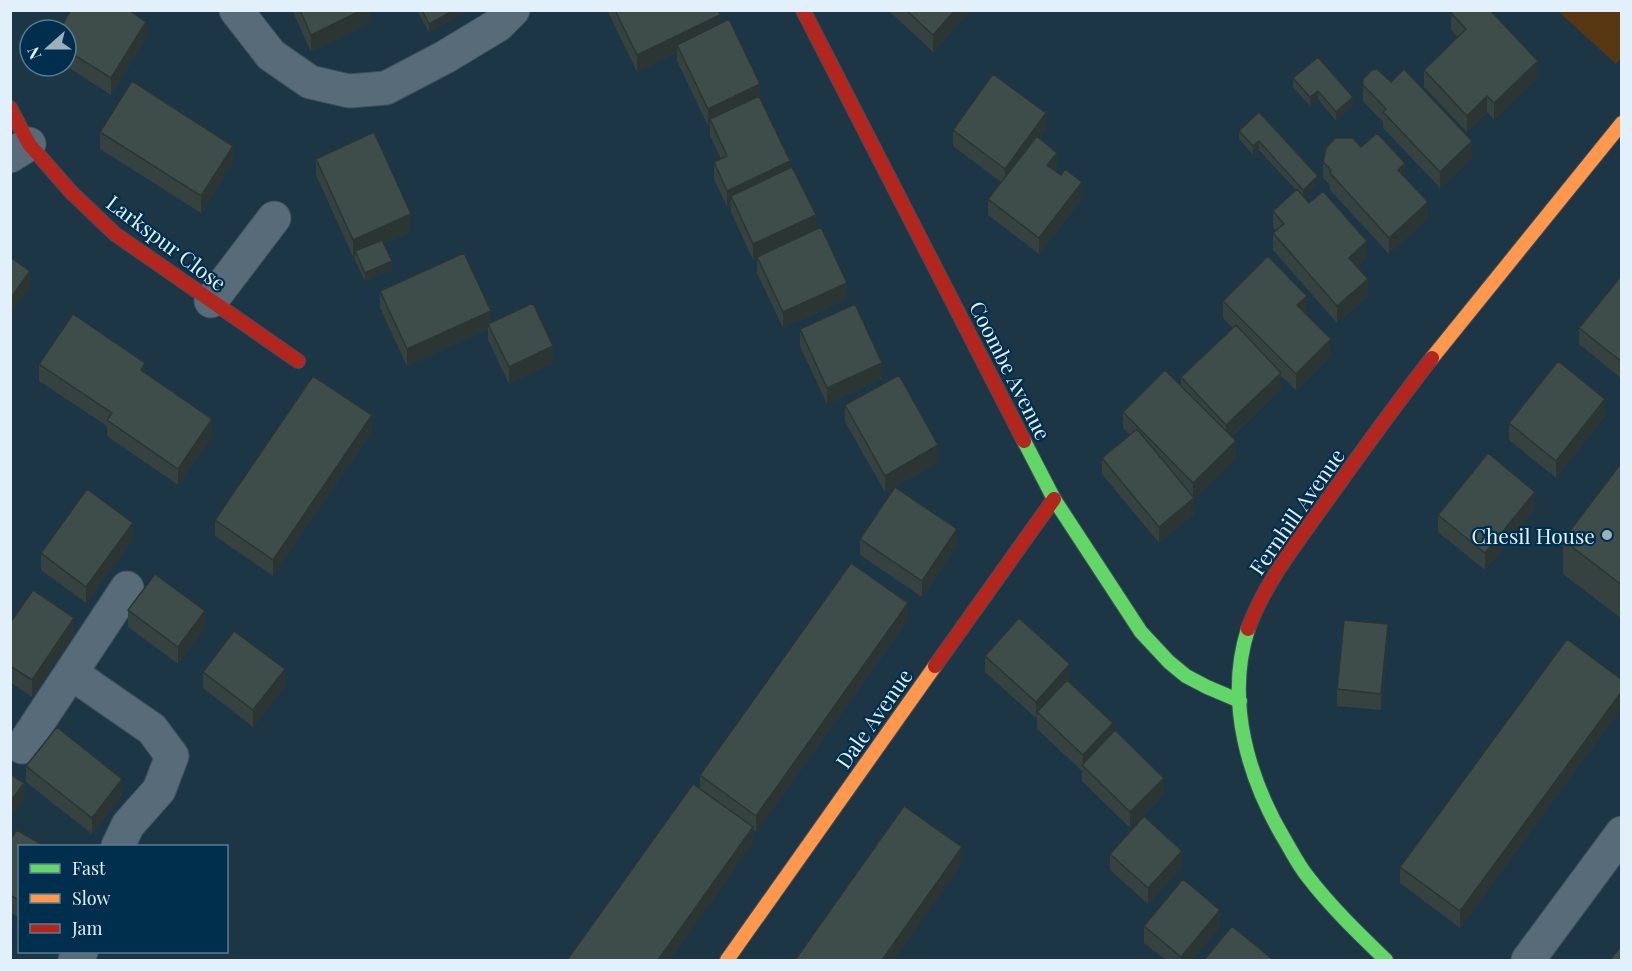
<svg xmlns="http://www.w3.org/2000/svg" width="1632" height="971" viewBox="0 0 1632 971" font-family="'Playfair Display',serif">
<rect width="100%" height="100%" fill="#1c3646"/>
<!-- green -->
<path fill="#563712" d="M1558 11H1621V58L1616 64Z"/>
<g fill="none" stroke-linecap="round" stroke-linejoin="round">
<defs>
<path id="street" d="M236 10 271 55 310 82 349 91 386 88 445 57 498 25 513 10
M10 156 29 144
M211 301 274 218
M71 673 152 729 172 756 159 790 128 825 118 846
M22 747 127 588
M75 960 81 952
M1528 960 1622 833"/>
<path id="fast" d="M1024 441 1054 499 1141 632 1169 662 1186 676 1207 687 1240 701
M1248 629C1225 701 1248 779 1286 842 1293 854 1299 866 1308 877 1331 907 1359 934 1386 960"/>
<path id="slow" d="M1432 358 1622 123
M727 960 935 666"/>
<path id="jam" d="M803 10 1024 441
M10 108 29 144 71 192 115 234 298 361
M1248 629C1265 582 1297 543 1325 503 1360 454 1395 405 1432 358
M935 666 1054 499"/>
</defs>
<!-- street casing -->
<use href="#street" stroke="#3f505b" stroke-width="35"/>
<!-- fast casing -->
<use href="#fast" stroke="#3f505b" stroke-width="16"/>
<!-- slow casing -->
<use href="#slow" stroke="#3f505b" stroke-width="16"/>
<!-- jam casing -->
<use href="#jam" stroke="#3f505b" stroke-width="16"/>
<!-- street -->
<use href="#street" stroke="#586b79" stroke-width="33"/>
<!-- fast -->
<use href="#fast" stroke="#63d668" stroke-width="14"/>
<!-- slow -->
<use href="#slow" stroke="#ff974d" stroke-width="14"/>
<!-- jam -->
<use href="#jam" stroke="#b3261e" stroke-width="14"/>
</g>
<!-- wall -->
<path fill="#354240" d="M292 10H370V23L311 52Z
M417 10H470L429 32Z
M607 10H718L720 23 760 98 816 230 847 299 783 328 757 273V259L753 260 731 212V205L727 207 714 179V162L721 159 710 136V125L708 126 677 61V52L637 72Z
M888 10H971L933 52Z
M1451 13 1538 77 1494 120 1487 112 1467 132 1424 87V70L1458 37 1451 30Z
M66 30 146 38 111 95 66 66Z
M1293 78 1353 106 1336 121 1318 99 1310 106 1293 87Z
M1363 79 1472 158 1440 188 1383 128V122L1363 101Z
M1259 112 1318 184 1304 197 1367 258 1357 267 1368 296 1337 323 1273 250V233L1276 231 1273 227V211L1296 190 1259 150 1253 155 1239 139V131Z
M953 130H1046L1039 138 1057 169 1055 171 1082 199 1039 254 988 215V199L1001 182 953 146Z
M100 132 233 162 201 213 100 149Z
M1361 147 1405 178 1428 218 1389 254 1330 190V185L1323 178V162Z
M316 159 411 231 384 243 392 270 365 281 355 260V256L353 257 316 175Z
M1622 275V379L1579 344V328Z
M380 291 491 323 553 363 509 384 488 340V329L407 366 380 308Z
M1223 301 1307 312 1306 314 1331 355 1296 390 1281 376V389L1231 437 1236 458 1194 499V514L1159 543 1102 474V458L1130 435 1123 428V412L1181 386V377L1233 328 1223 318Z
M800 329 882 379 827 404 800 346Z
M39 364 145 373 212 436 178 485 107 436V426L39 381Z
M845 405 938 462 885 492 845 422Z
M1605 416 1556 478 1509 440V423Z
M372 431 273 576 215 536V520Z
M1622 462V619L1563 574V540Z
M1535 508 1485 570 1438 532V515Z
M860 539 957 546 922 597 860 555Z
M133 540 86 603 41 570V553Z
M128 610 205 628 178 664 128 627Z
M908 620 756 832 753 830V844L700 789V775Z
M10 623 74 634 32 697 10 682Z
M1388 641 1381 710 1337 706V689Z
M985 656 1070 680 1068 682 1164 794 1130 828 1082 781V771L1037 729V717L1036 718 985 672Z
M203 672 285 686 253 727 203 688Z
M1622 680V707L1460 928 1400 883V867Z
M26 766 122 795 92 834 26 782Z
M10 840 20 846V918L10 912Z
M1110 854 1182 867 1148 904 1110 870Z
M1144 926H1220L1192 960H1166L1144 943Z"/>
<!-- shaded-wall -->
<path fill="#2b3634" d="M362 10H370V23L311 52V35Z
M454 10H470L429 32V24Z
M955 10H971L933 52V35Z
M720 15V31L677 45V52L637 72V55Z
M146 22V38L111 95V78Z
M1538 61V77L1494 120V103Z
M760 84V100L710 119V125L708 126V109Z
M1318 91V99L1310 106V97Z
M1487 96V112L1467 132V116Z
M1353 97V106L1336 121V112Z
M1046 113V130L1005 185V169Z
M1259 141V150L1253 155V146Z
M1472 141V158L1440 188V172Z
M233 146V162L201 213V196Z
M1057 153V169L1047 181V165Z
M790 161V177L731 196V205L727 207V191Z
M1405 163V179L1398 170Z
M1318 176V184L1303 198V190Z
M1082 182V199L1039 254V238Z
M1428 202V218L1389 254V238Z
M411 214V231L357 255 355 251V256L353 257V240Z
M816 215V231L757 257V259L753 260V244Z
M1367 241V258L1349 274V258Z
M392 261V270L365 281V273Z
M30 271V288L10 316V299Z
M1368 279V296L1337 323V306Z
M847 283V299L783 328V312Z
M1307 296V312L1297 322V305Z
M491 311V328L488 324V329L407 366V349Z
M1331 339V355L1296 390V374Z
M553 346V363L509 384V367Z
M145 363V379L141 370Z
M882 363V379L827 404V388Z
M1281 373V389L1226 441V425Z
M1605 399V416L1556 478V461Z
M372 415V431L273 576V560Z
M212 419V436L178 485V469Z
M1236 441V458L1194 499V514L1159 543V527L1193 498V483Z
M938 445V462L885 492V476Z
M1535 492V508L1485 570V553Z
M133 523V540L86 603V587Z
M957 529V546L922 597V581Z
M908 603V620L756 832V816Z
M205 611V628L178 664V647Z
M74 618V634L32 697V680Z
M1388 624V641L1381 710V694Z
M1070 664V680L1039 715 1037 712 1036 718V702Z
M285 669V686L253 727V710Z
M1622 691V707L1460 928V911Z
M1113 723V740L1083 765V755Z
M1164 778V794L1130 828V812Z
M122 779V795L92 834V818Z
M24 783V800L10 819V802Z
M753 827V844L670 960H658Z
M962 847V864L894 960H882Z
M1182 851V867L1148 904V888Z
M1220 910V926L1192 960H1181V957Z"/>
<!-- building -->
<path fill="#3e4d4a" stroke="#2b3634" stroke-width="1.5" d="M71 10H129L146 22 111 78 66 50V30H59Z
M300 10H362L311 35Z
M422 10H454L429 24Z
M615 10H718L720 15 637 55Z
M906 10H955L933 35Z
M1453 10H1490L1538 61 1494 103 1487 96 1467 116 1424 70 1466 29 1451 13Z
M729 19 760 84 708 109 677 45Z
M1318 57 1353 97 1336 112 1318 91 1310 97 1293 78Z
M1377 69 1391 82 1404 69 1472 141 1440 172 1383 112 1386 109 1363 85V79L1372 70Z
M993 74 1046 113 1005 169 953 130Z
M132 81 233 146 201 196 100 132Z
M759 96 790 161 727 191 714 162 727 156 710 119Z
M1259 112 1318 176 1303 190 1259 141 1253 146 1239 131Z
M374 132 411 214 353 240 316 159Z
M1377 133 1405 163 1398 170 1428 202 1389 238 1330 173 1331 170 1323 162 1326 148 1335 138H1353L1361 147Z
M1037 136 1057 153 1047 165 1061 175 1065 169 1082 182 1039 238 988 199Z
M792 167 816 215 753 244 731 196Z
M1297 189 1309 203 1323 191 1367 241 1349 258 1368 279 1337 306 1273 233 1284 224 1273 211Z
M821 227 847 283 783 312 757 257Z
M382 240 392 261 365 273 355 251Z
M464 253 491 311 407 349 380 291Z
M1268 256 1307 296 1297 305 1331 339 1296 374 1223 301Z
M10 257 30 271 10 299Z
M1622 275V362L1579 328Z
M533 303 553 346 509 367 488 324Z
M855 304 882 363 827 388 800 329Z
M73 314 145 363 141 370 212 419 178 469 107 420 112 413 39 364Z
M1236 325 1281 373 1226 425 1181 377Z
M1558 361 1605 399 1556 461 1509 423Z
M1165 370 1236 441 1193 483 1123 412Z
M899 375 938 445 885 476 845 405Z
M313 376 372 415 273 560 215 520Z
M1137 429 1194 498 1159 527 1102 458Z
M1488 453 1535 492 1485 553 1438 515Z
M1622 462V585L1563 540Z
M895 487 957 529 922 581 860 539Z
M87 489 133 523 86 587 41 553Z
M851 563 908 603 756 816 700 775Z
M155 574 205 611 178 647 128 610Z
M33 590 74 618 32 680 10 666V623Z
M1019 618 1070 664 1036 702 985 656Z
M1344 620 1388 624 1381 694 1337 689Z
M234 631 285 669 253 710 203 672Z
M1567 639 1622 680V691L1460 911 1400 867Z
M1067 680 1113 723 1083 755 1037 712Z
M57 727 122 779 92 818 26 766Z
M1115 730 1164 778 1130 812 1082 765Z
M10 774 24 783 10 802Z
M693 784 753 827 658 960H567Z
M904 806 962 847 882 960H795Z
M1144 816 1182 851 1148 888 1110 854Z
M17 830 44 846H20V901L10 895V840Z
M1183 879 1220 910 1181 957 1144 926Z
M1232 926 1271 958 1270 960H1204Z
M1622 945V960H1610Z"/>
<!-- markers -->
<circle fill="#9dafbc" stroke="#002f4d" stroke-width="2" cx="1607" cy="535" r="6"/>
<g text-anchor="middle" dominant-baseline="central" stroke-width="4.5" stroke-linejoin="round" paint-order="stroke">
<!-- street labels -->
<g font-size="21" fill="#e2f0fc" stroke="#002f4d">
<text transform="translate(167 242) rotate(37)">Larkspur Close</text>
<text transform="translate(1011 370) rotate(63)">Coombe Avenue</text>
<text transform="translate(1296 511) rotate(-55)">Fernhill Avenue</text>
<text transform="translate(873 718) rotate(-55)">Dale Avenue</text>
</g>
<!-- poi labels -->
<g font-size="21" fill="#e2f0fc" stroke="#002f4d" text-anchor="end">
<text x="1595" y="535">Chesil House</text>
</g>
</g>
<!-- border -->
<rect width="1632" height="971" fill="none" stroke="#e2f0fc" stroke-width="24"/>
<!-- legend -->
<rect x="18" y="845" width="210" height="108" fill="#002f4d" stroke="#5a7c93" stroke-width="1.5"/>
<rect x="30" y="864" width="30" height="9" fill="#63d668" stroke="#5a7c93" stroke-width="1.5"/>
<text x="72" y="875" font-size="18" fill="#e2f0fc">Fast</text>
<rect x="30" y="894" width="30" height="9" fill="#ff974d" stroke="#5a7c93" stroke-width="1.5"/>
<text x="72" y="905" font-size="18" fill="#e2f0fc">Slow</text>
<rect x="30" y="924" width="30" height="9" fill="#b3261e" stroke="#5a7c93" stroke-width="1.5"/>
<text x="72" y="935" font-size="18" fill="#e2f0fc">Jam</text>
<!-- north arrow -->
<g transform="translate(48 48) rotate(249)"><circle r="28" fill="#002f4d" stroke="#5a7c93" stroke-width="1.5"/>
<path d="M0-4.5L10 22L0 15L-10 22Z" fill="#9dafbc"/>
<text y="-9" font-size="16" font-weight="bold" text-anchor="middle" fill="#e2f0fc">N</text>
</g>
</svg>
